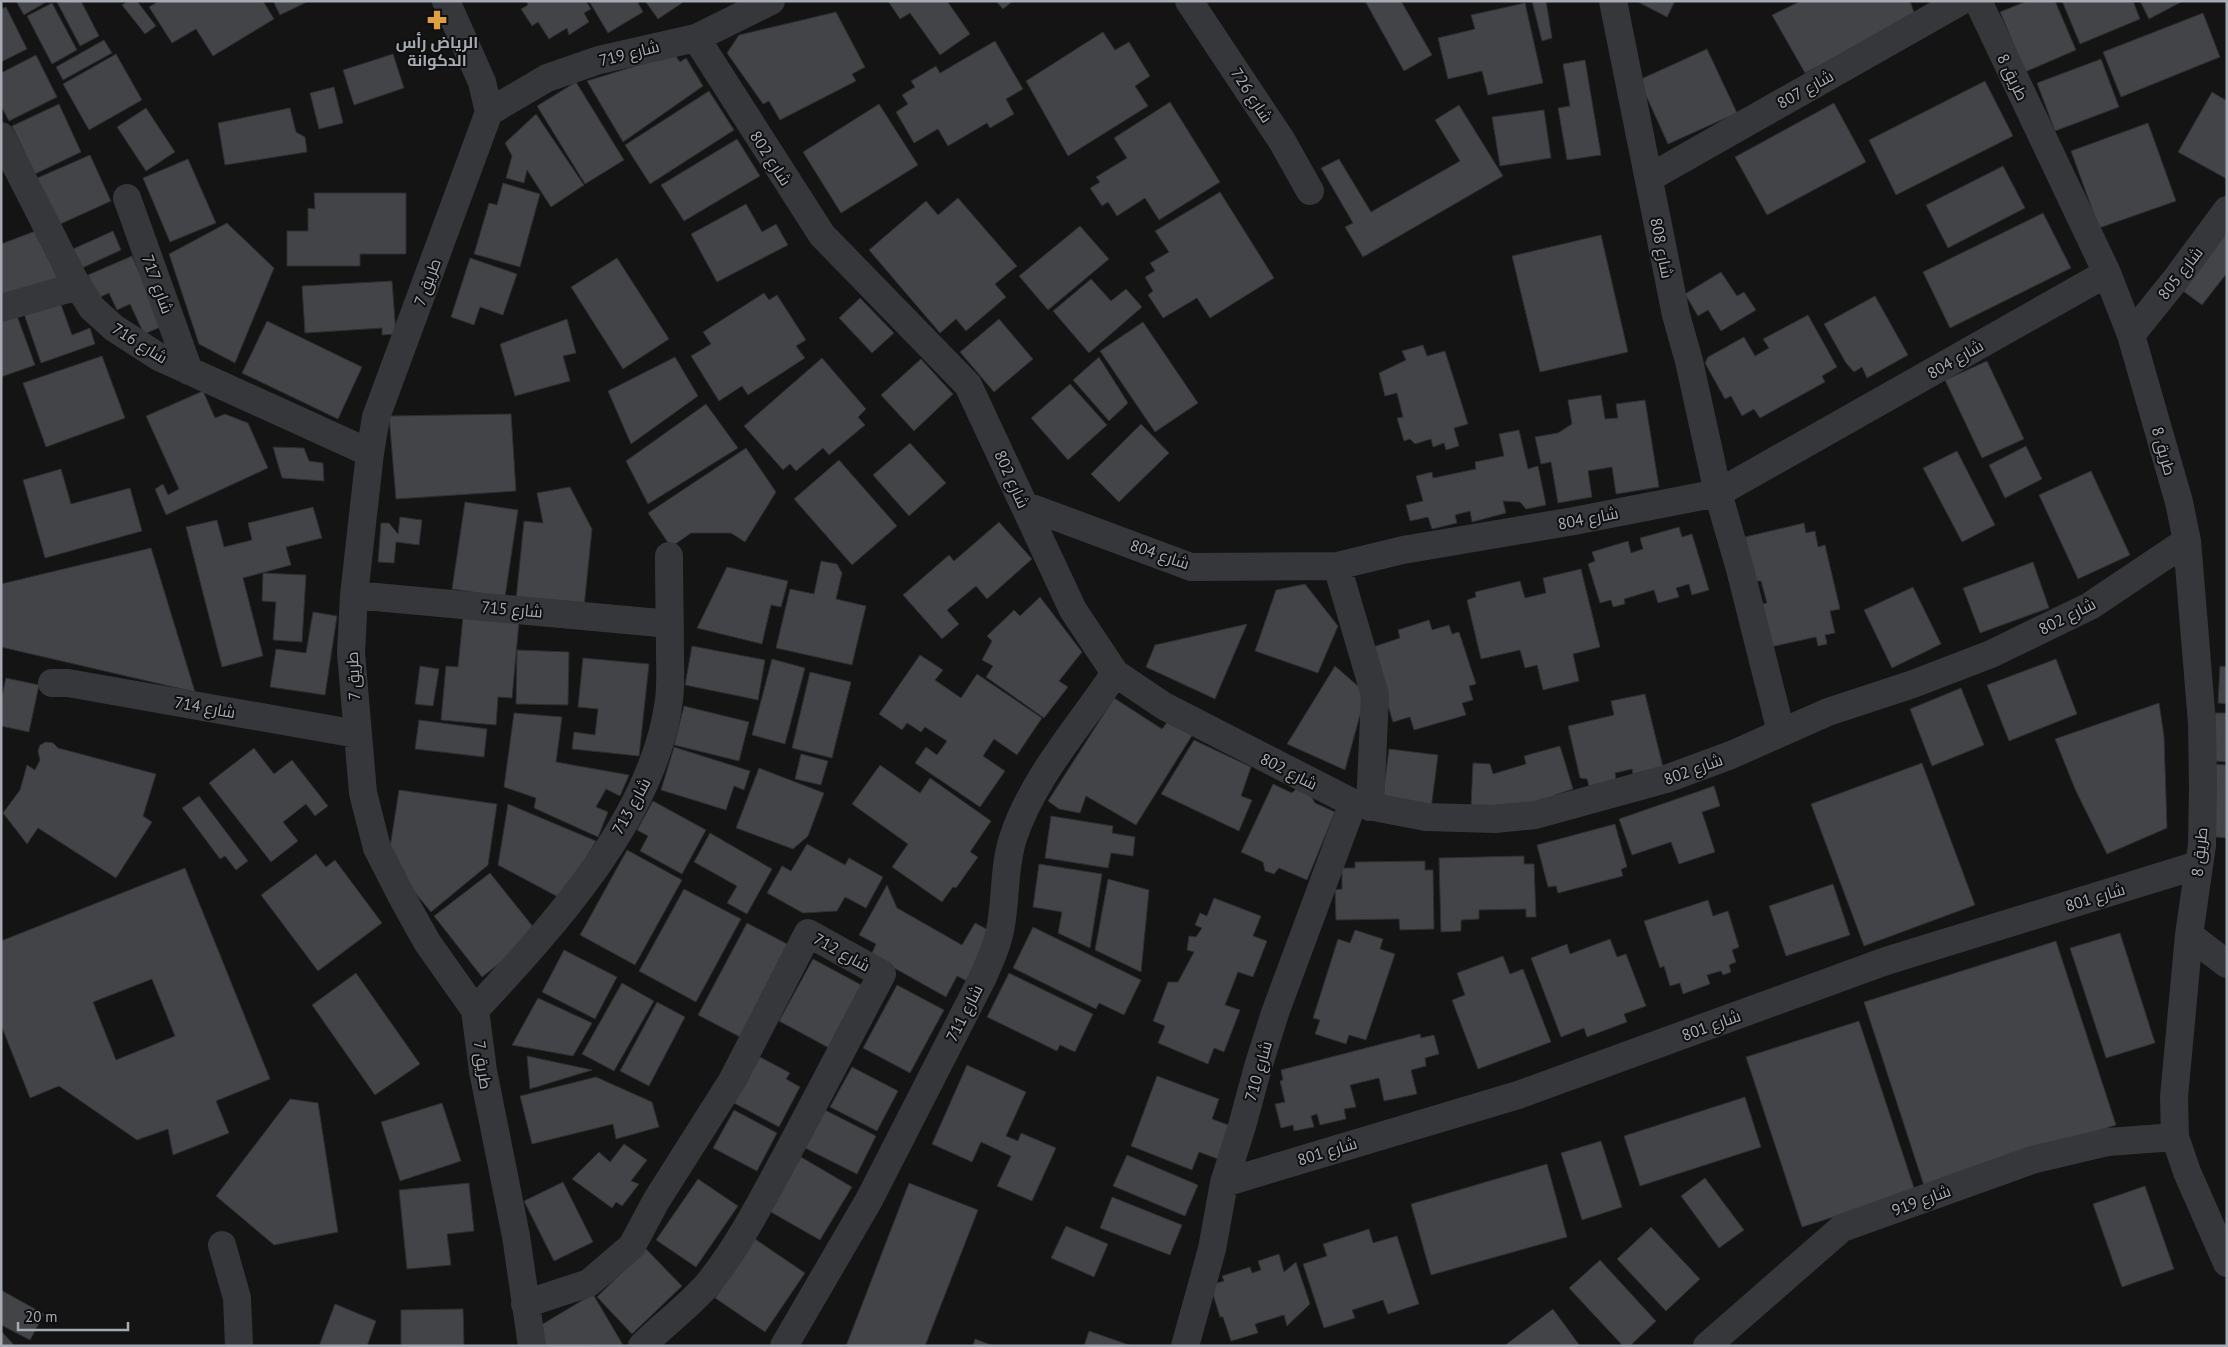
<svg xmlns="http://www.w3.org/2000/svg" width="2228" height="1347" viewBox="0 0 2228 1347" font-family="'PT Sans',Cairo,sans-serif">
<rect width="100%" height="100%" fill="#141415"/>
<!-- building -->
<path fill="#434448" stroke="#2e2e31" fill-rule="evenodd" d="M16 1H48L24 15Z
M81 1 99 36 80 46 57 2Z
M128 1H137L156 26 145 34 122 5Z
M159 1H263L274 19 213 56 196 29 172 43 149 7Z
M273 1H309L280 15Z
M526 1H586L591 9 584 13 589 22 569 35 567 28 549 39 538 22 532 26 521 9 528 5Z
M589 1H637L643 12 608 33Z
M645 1H685L658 19Z
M888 1H947L970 34 940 55 910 13 900 19Z
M996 1H1013L1003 9Z
M1365 1H1401L1432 55 1404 71Z
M1532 1H1546L1552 38 1542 41Z
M1636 1H1675L1667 17Z
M1801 1H1910L1916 18 1805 73 1772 15Z
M2027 1H2055L2076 50 2025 72 2000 12Z
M2062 1H2133L2140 19 2080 44Z
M2140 1H2183L2149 19Z
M52 3 77 50 52 64 27 16Z
M1525 3 1543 83 1488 95 1482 71 1448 79 1438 38 1475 29 1471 15Z
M6 7 27 49 1 62V9Z
M836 12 865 67 852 74 856 81 780 120 769 101 763 104 727 53 739 35Z
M2203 13 2220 57 2121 97 2103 52Z
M1103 32 1115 50 1129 42 1150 76 1135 86 1148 106 1068 156 1026 81Z
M104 40 112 53 63 80 56 67Z
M995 41 1023 89 1006 99 1014 114 990 128 987 123 948 146 938 129 914 143 896 112 908 104 902 95 915 87 911 81 936 66 940 73Z
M1707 49 1737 113 1668 144 1639 80Z
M116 54 142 100 89 130 63 84Z
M393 54 404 88 354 105 343 70Z
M674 54 680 62 686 58 703 86 623 142 587 81Z
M36 55 57 97 9 121 1 106V73Z
M2101 59 2119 107 2055 131 2037 83Z
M1585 60 1601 155 1567 160 1558 108 1570 106 1563 64Z
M1985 81 2013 136 1896 195 1869 140Z
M576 82 624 160 585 184 537 106Z
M334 87 343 123 319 129 310 93Z
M709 91 734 130 650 184 625 145Z
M2212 92 2227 101V179L2178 152Z
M1170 102 1220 182 1159 220 1145 198 1117 216 1108 202 1102 206 1090 188 1100 182 1096 177 1127 158 1114 138Z
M1834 103 1866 162 1767 215 1735 157Z
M59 104 81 152 35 174 12 126Z
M879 104 918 165 841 213 803 152Z
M1459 105 1503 176 1363 257 1345 227 1353 223 1321 168 1339 159 1371 212 1460 161 1435 120Z
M146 108 175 152 146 171 117 127Z
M290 108 296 132 305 137 307 152 225 165 218 123Z
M1544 110 1551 158 1500 166 1492 117Z
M536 114 584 185 551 207 527 170 524 183 506 178 512 156 505 143Z
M2148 123 2176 201 2099 228 2071 151Z
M737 139 760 176 684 221 661 185Z
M90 155 111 201 56 226 35 179Z
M188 159 216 223 170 242 143 178Z
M2003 166 2025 208 1948 248 1926 205Z
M503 183 540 194 520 267 474 254 489 203 497 205Z
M1220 192 1274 278 1210 318 1197 298 1163 318 1148 295 1153 291 1145 277 1155 271 1150 263 1169 252 1155 231Z
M314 193H406V254H360V266H287V231H308V208L315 209Z
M958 198 1017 266 995 284 1006 297 966 331 956 319 940 333 869 250 926 201 938 215Z
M746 204 762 232 776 224 788 245 717 282 691 234Z
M2043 213 2071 268 1950 328 1923 272Z
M227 223 274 268 235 363 199 344 169 254Z
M2227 225V273L2202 305 2179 288Z
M1080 226 1109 259 1048 310 1019 276Z
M38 230 58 280 5 301 1 293V244Z
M113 231 121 250 82 268 73 249Z
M1601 235 1628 352 1540 372 1512 256Z
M132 256 163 326 144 334 130 304 117 310 109 293 98 298 88 275Z
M470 258 517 274 503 315 480 307 474 325 451 317Z
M617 258 669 339 623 369 571 287Z
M1721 272 1737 296 1744 292 1756 310 1721 331 1708 310 1698 316 1685 294Z
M1091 279 1111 301 1126 289 1142 307 1089 353 1053 311Z
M392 281 396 334 382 335V328L305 333 302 286Z
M764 293 769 300 777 295 806 340 796 346 805 358 748 395 742 386 719 401 691 356 711 344 703 332Z
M1875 296 1908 355 1867 378 1862 367 1854 372 1846 363 1824 324Z
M860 298 894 333 872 353 839 318Z
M59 299 72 335 90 328 95 344 41 363 23 311Z
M16 313 35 365 1 377V319Z
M1808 315 1837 367 1822 376 1825 382 1760 418 1754 409 1742 416 1731 396 1725 399 1705 363 1708 357 1744 337 1755 356 1769 348 1763 339Z
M567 319 576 353 563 356 570 381 515 396 500 344Z
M999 319 1033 359 994 392 960 352Z
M267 321 362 367 338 419 242 373Z
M1143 322 1198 403 1155 432 1100 351Z
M1423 345 1427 356 1445 351 1468 424 1454 428 1459 446 1446 450 1444 443 1433 447 1431 439 1415 444 1410 439 1404 441 1397 418 1403 417 1397 393 1385 396 1379 373 1406 360 1402 351Z
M102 356 125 418 46 447 23 383Z
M675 357 698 396 631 444 608 391Z
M1099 357 1128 403 1109 421 1073 380Z
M822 358 866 409 858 417 865 425 829 455 823 448 796 471 790 464 783 470 744 426Z
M921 359 953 394 914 431 881 395Z
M1987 361 2024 439 1982 458 1945 380Z
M1070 384 1107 425 1068 460 1031 418Z
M203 391 215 418 225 414 248 423 268 468 166 515 155 489 163 484 168 495 179 489 146 416Z
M1601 395 1605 419 1618 418 1616 404 1645 400 1659 487 1616 494 1612 467 1588 471 1592 497 1558 503 1551 462 1541 464 1535 437 1558 433 1572 424 1568 400Z
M706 404 738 448 648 504 626 461Z
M511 414 516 491 396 499 389 416Z
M1141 424 1169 453 1119 502 1091 474Z
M1519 430 1528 469 1538 466 1546 505 1526 509 1520 502 1503 501 1506 513 1472 522 1470 511 1455 515 1457 523 1432 529 1428 517 1410 521 1406 505 1423 501 1416 476 1432 472 1433 478 1476 469 1475 462 1504 456 1499 434Z
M910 443 946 483 909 516 873 475Z
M2026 446 2042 479 2005 498 1989 465Z
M273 447 304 448 309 461 323 463 324 481 282 478Z
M746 448 776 492 745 542 731 533H691L671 547 648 513Z
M1957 451 1995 525 1962 542 1923 468Z
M839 460 897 526 852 565 794 499Z
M61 469 71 504 130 488 142 531 45 558 23 480Z
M2091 471 2130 555 2078 579 2039 495Z
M570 487 592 529 584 607 516 600 524 521 543 523 537 493Z
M465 502 518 510 505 597 452 589Z
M313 507 322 538 286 547 291 565 243 578 263 656 222 667 186 527 217 520 224 547 252 540 248 523Z
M400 517 422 520 419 545 396 542 394 563 378 562 381 523H389L398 534Z
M999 522 1032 559 987 599 976 586 947 610 959 624 942 639 903 595 949 555 954 561Z
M1804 523 1806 533 1815 531 1818 547 1825 545 1840 609 1830 611 1835 633 1825 635 1827 644 1818 646 1816 637 1766 648 1756 605 1767 603 1761 581H1755L1745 537Z
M1679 527 1682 537 1692 534 1709 590 1692 595 1689 584 1676 588 1679 597 1658 603 1654 590 1624 599 1625 604 1613 607 1611 600 1600 603 1588 564 1595 561 1592 552 1628 541 1631 553 1643 549 1640 538Z
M151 548 195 692 1 647V584Z
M821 561 837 564 842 573 836 599 866 606 852 665 776 648 790 589 814 594Z
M2033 562 2049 608 1980 633 1963 588Z
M727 567 788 581 781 607 771 605 762 644 697 628Z
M1581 569 1600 647 1573 654 1579 681 1543 690 1537 665 1525 668 1520 650 1481 659 1467 600 1476 597 1475 592 1520 581 1525 598 1546 593 1543 578Z
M263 573 306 575 302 642 273 640 276 602 262 601Z
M1305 584 1338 626 1318 673 1255 651 1276 590Z
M1913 587 1941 644 1892 668 1864 610Z
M1040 597 1082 652 1059 681 1068 687 1044 718 986 677 993 666 982 660 992 641 987 636 1014 610 1020 616Z
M313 612 337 616 325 695 270 687 276 649 306 653Z
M463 617 519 622 512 698 498 697 496 725 441 720 446 666 458 667Z
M1429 620 1432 630 1449 625 1452 634 1459 632 1476 684 1469 686 1473 700 1462 703 1466 715 1414 730 1410 717 1393 722 1370 648 1400 638 1398 630Z
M1247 624 1215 699 1146 667 1155 645Z
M692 646 765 660 758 700 685 685Z
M517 650 569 652 568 705 516 704Z
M920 655 943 670 935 680 961 698 977 674 1042 718 1017 755 994 739 983 756 1005 771 980 807 915 763 926 747 937 755 947 741 925 727 921 732 907 723 902 730 879 714Z
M583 658 649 664 639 756 572 749 574 732 595 735 598 709 578 707Z
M772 659 805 668 785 744 752 735Z
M2056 659 2077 714 2009 741 1987 685Z
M420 666 439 669 433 706 415 704Z
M1335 666 1366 693 1345 770 1287 744Z
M2220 666 2227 667V704L2218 703Z
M810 672 851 682 832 758 792 748Z
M6 678 39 685 29 732 1 726V700Z
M1961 688 1984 745 1932 766 1910 709Z
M1645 694 1663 767 1633 774 1632 769 1615 773 1616 780 1589 786 1587 779 1580 778 1568 726 1614 715 1611 701Z
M1114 698 1162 729 1168 721 1193 734 1136 825 1086 796 1080 813 1059 809 1048 801Z
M2159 703 2164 736 2167 828 2107 854 2075 789 2055 739Z
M684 706 749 722 739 761 674 745Z
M514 713 562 717 556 762 629 775 620 796 606 789 596 807 608 812 598 837 534 808 536 798 504 787Z
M2215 713H2227V762L2213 761Z
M419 720 487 729 484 757 415 749Z
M1194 740 1251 767 1241 796 1252 800 1239 831 1161 794Z
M46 742 53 743 58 748 156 774 143 816 152 822 116 878 38 828 27 844 3 813 20 790 27 765 35 770 40 760 38 751 40 745Z
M1560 746 1573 789 1555 795 1554 801 1471 807 1473 763 1490 764 1493 774 1526 764 1524 756Z
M674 747 750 771 744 790 734 786 726 810 661 790Z
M254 748 274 774 292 760 328 806 315 816 306 804 283 822 298 841 271 862 209 783Z
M1389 749 1438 755 1431 809 1382 802Z
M801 754 828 761 821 785 795 779Z
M1922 763 1975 905 1864 946 1811 804Z
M2211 764 2227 765V838L2205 836Z
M880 765 920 793 930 778 991 821 970 852 978 857 956 888 953 887 942 902 892 867 908 844 852 804Z
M759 768 824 793 808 836 793 849 736 828Z
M1273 784 1292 793 1297 788 1310 794 1315 803 1335 812 1307 880 1279 868 1274 874 1265 871 1263 862 1241 852Z
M1714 786 1720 806 1702 812 1715 852 1679 864 1671 842 1632 855 1619 819Z
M399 790 497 804 488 865 431 912 388 860Z
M199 796 248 861 236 870 225 856 220 859 182 808Z
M653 801 706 830 682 874 640 851 648 836 637 830Z
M508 804 596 841 562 899 498 865Z
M1051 816 1113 826 1112 833 1135 837 1133 856 1111 853 1108 868 1045 858Z
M1615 824 1627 867 1621 869 1623 876 1558 893 1556 886 1548 887 1537 845Z
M710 833 772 869 747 914 727 903 737 886 694 862Z
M807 844 845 865 849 858 883 877 866 908 845 897 837 911 803 913 767 893 782 866 791 871Z
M627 850 682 880 635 965 580 935Z
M316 854 326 867 335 860 382 923 318 971 261 895Z
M1524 856V864H1534L1536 917H1526V909L1479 910V919L1461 920V931L1441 932 1439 858Z
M1425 861V870H1433L1434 929 1400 930 1399 919 1336 920 1335 890 1342 889V868H1355V862Z
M1039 864 1102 874 1090 948 1058 933 1062 912 1033 907Z
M185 868 270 1079 216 1101 229 1133 173 1155 168 1129 137 1140 59 1086 30 1098 1 1025V941ZM152 979 175 1036 116 1060 93 1002Z
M490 873 538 933 482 977 434 916Z
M1108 879 1149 890 1141 972 1095 950Z
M1833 884 1850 935 1786 956 1769 906Z
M887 885 897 908 962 945 975 923 994 933 967 981 957 976 946 997 871 955 876 944 859 935Z
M684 889 741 919 696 1002 639 971Z
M1214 898 1261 916 1253 936 1267 941 1253 977 1238 972 1225 1005 1240 1010 1224 1052 1214 1048 1208 1064 1158 1043 1165 1026 1153 1021 1168 982H1178L1194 952 1187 950 1189 936 1196 937 1202 928 1195 925 1200 913 1207 916Z
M1708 900 1713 916 1728 911 1739 947 1732 950 1736 962 1729 965 1731 972 1723 975 1721 971 1707 975 1710 984 1683 994 1680 983 1670 986 1664 966 1660 968 1644 921Z
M747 923 791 946 742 1038 698 1015Z
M1033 927 1141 980 1124 1015 1099 1003 1096 1009 1013 968Z
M1355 930 1383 939 1380 949 1395 954 1366 1040 1349 1035 1346 1044 1315 1034 1320 1020 1313 1018 1338 939 1350 943Z
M2120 933 2155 1043 2106 1058 2070 948Z
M1610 939 1617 957 1626 954 1646 1006 1624 1014 1627 1022 1587 1037 1584 1028 1561 1037 1531 958 1567 944 1570 954Z
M2056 941 2116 1125 1924 1186 1864 1002Z
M564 950 617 977 595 1019 542 992Z
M1503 956 1510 974 1523 969 1551 1042 1478 1069 1452 1000 1465 995 1457 973Z
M813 959 865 987 831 1049 779 1021Z
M356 973 420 1064 375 1095 312 1005Z
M1009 973 1093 1014 1075 1052 1060 1045 1057 1051 987 1017Z
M622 983 654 1001 614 1071 582 1054Z
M897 985 944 1010 910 1073 863 1048Z
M538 998 592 1023 573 1056 512 1045Z
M657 1002 685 1017 649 1086 620 1071Z
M1859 1021 1915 1191 1802 1227 1746 1057Z
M1420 1034 1421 1038 1434 1035 1439 1054 1425 1058 1426 1066 1411 1070 1417 1094 1384 1101 1379 1078 1350 1085 1356 1107 1344 1109 1346 1119 1320 1125 1317 1114 1311 1116 1314 1127 1294 1131 1293 1125 1281 1128 1275 1104 1285 1102 1280 1081 1283 1080 1281 1070Z
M527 1056 592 1070 530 1089Z
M760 1057 790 1073 786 1079 800 1087 779 1127 734 1103Z
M967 1065 1026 1092 1006 1136 1018 1141 1021 1133 1056 1148 1032 1201 997 1186 1011 1156 981 1142 972 1162 932 1144Z
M852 1067 898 1091 877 1131 830 1107Z
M1157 1076 1219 1099 1212 1119 1231 1126 1218 1159 1199 1152 1192 1170 1131 1146Z
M596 1077 652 1102 659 1127 616 1139 613 1124 532 1144 520 1096Z
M1745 1097 1761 1147 1640 1186 1624 1136Z
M290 1099 318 1103 338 1232 274 1245 216 1196Z
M442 1103 461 1161 400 1181 381 1122Z
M734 1110 777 1133 757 1171 713 1148Z
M825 1110 876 1136 857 1174 805 1148Z
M1601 1141 1622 1207 1582 1220 1561 1153Z
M624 1144 647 1160 631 1181 639 1184 622 1206 616 1202 612 1208 572 1179 599 1152 610 1162Z
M1127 1155 1198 1185 1185 1216 1113 1186Z
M801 1157 852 1187 820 1240 769 1211Z
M1547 1164 1567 1237 1431 1275 1411 1204Z
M1705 1178 1744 1230 1719 1248 1681 1196Z
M698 1179 738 1206 696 1267 656 1240Z
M563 1182 593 1242 554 1261 524 1201Z
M469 1183 474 1231 447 1234 451 1265 407 1269 399 1190Z
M909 1183 978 1210 925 1346H846Z
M2145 1186 2174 1269 2122 1287 2093 1204Z
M1112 1197 1182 1225 1170 1255 1100 1228Z
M1066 1226 1108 1244 1094 1277 1051 1258Z
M1651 1227 1700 1279 1666 1311 1617 1259Z
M1369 1229 1373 1243 1397 1236 1419 1304 1388 1314 1383 1300 1352 1310 1355 1318 1324 1328 1303 1264 1327 1256 1323 1244Z
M755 1239 805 1273 765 1332 715 1298Z
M646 1249 682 1286 632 1334 597 1297Z
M1279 1254 1284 1272 1296 1262 1310 1304 1287 1326 1284 1315 1255 1324 1258 1333 1231 1341 1223 1317H1220L1210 1285 1224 1281 1222 1276 1250 1267 1252 1273 1261 1270 1258 1261Z
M1600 1260 1656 1321 1630 1346H1623L1569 1288Z
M1 1290 44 1314 30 1340 1 1325Z
M593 1294 623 1345 547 1346 536 1328Z
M335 1304 376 1321 367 1346H319Z
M463 1309 464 1346H401V1310Z
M1553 1309 1580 1346H1504Z
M1 1331 15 1346H1Z
M1089 1331 1132 1346H1084Z
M975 1339 994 1346H973Z"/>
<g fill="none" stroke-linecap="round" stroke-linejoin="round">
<!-- minor -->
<path stroke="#35373a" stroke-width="28" d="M446 1 482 82 489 112 376 417 370 453 354 595 351 653 363 793 377 848 402 897 427 942 475 1010 483 1071 516 1236 532 1346
M1189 1 1282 141 1310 191
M1613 1 1676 315 1689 361 1718 493 1740 569 1781 732
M1978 1 2107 273 2131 335 2179 502 2187 541 2202 723 2203 787 2202 845 2189 935 2174 1097 2175 1137 2187 1172 2227 1263
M696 38 822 235 968 385 1073 610 1115 673 1164 706 1353 803 1426 817 1495 819 1535 815 1666 779 1731 755 1828 712 1913 684 1991 654 2090 606 2187 541
M489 112 547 78 599 60 696 38 771 1
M1 136 73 278 92 308 114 328 159 357 370 453
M1649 178 1961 1
M127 198 189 371
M1 308 78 286
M2131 335 2176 279 2227 210
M1024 505 1191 567 1337 566 1403 550 1574 521 1718 493 2107 273
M1337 566 1375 695 1370 807
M354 595 670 624
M52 683H68L357 734
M2189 935 2227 964
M475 1010C553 926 654 817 669 700 671 685 670 669 670 654 670 622 669 589 669 556
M1224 1183 1518 1095 1886 961 2198 865
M222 1245 237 1298 239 1346
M525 1304 589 1283 632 1246 656 1201 732 1081 808 933 882 974C848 1038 815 1102 781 1165 759 1206 737 1248 708 1284 688 1307 663 1325 642 1346
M784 1346 869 1200 982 979C990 961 998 944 1001 925 1006 896 1004 866 1013 838 1033 777 1080 726 1115 673
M1185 1346 1212 1249 1224 1183 1242 1126 1258 1067 1275 1013 1353 803
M1707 1346 1842 1228 2032 1160 2108 1142 2175 1137"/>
</g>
<!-- icons -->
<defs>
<symbol id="pharmacy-bare" viewBox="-9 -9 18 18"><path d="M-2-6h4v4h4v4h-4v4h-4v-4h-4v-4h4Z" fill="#df9f43" stroke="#0f0f10" stroke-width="2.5" paint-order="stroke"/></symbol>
</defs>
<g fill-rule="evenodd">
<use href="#pharmacy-bare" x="423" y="6" width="28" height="28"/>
</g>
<g text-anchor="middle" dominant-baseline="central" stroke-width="4" stroke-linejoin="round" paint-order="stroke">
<!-- poi labels -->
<g font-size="16" font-weight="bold" fill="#a7acb4" stroke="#0f0f10">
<text x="437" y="42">الرياض رأس<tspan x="437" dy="18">الدكوانة</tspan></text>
</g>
<!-- street labels -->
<g font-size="16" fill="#a7acb4" stroke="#0f0f10">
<text transform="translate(629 53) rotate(-14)">شارع 719</text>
<text transform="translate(2013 77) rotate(64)">طريق 8</text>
<text transform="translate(1805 89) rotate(-29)">شارع 807</text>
<text transform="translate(1252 95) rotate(57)">شارع 726</text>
<text transform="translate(771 158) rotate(57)">شارع 802</text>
<text transform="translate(1662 248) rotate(79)">شارع 808</text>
<text transform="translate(2180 273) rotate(-52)">شارع 805</text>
<text transform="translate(427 282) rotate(-70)">7 طريق</text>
<text transform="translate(158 284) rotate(70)">شارع 717</text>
<text transform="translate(140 343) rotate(32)">شارع 716</text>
<text transform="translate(1955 359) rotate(-30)">شارع 804</text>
<text transform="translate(2164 451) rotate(74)">طريق 8</text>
<text transform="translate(1012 479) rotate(66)">شارع 802</text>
<text transform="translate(1588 518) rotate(-11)">شارع 804</text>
<text transform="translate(1160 554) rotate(19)">شارع 804</text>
<text transform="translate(512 609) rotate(5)">شارع 715</text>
<text transform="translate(2067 616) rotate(-27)">شارع 802</text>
<text transform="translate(353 676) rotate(-93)">7 طريق</text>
<text transform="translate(205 707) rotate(10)">شارع 714</text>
<text transform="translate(1693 769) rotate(-20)">شارع 802</text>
<text transform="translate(1289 771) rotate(27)">شارع 802</text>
<text transform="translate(631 806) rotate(-61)">شارع 713</text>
<text transform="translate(2199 852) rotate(-84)">طريق 8</text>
<text transform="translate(2095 897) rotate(-17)">شارع 801</text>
<text transform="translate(842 952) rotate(29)">شارع 712</text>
<text transform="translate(964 1013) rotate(-63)">شارع 711</text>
<text transform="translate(1711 1025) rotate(-20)">شارع 801</text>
<text transform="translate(483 1065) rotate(82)">7 طريق</text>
<text transform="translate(1258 1071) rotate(-74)">شارع 710</text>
<text transform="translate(1327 1151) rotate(-17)">شارع 801</text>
<text transform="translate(1921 1200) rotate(-20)">شارع 919</text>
</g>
</g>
<!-- border -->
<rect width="2228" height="1347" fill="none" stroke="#a7acb4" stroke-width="5"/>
<!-- scale -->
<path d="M18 1322v8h110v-8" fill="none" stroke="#a7acb4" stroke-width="2.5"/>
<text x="25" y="1322" font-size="15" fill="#a7acb4" stroke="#0f0f10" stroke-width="4" paint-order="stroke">20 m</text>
</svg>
